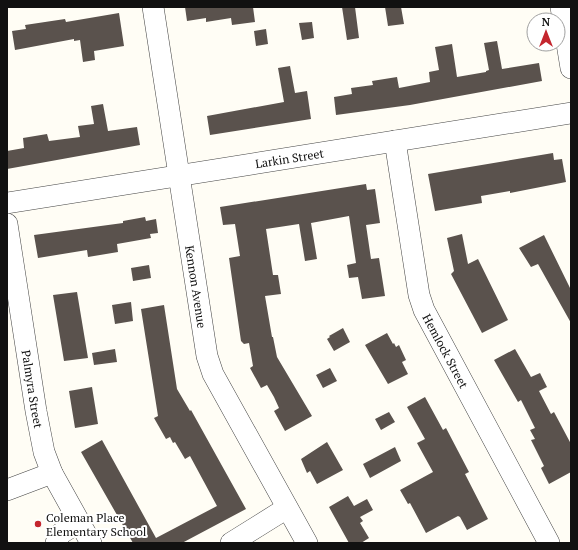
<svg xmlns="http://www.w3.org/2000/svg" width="578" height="550" viewBox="0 0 578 550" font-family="'PT Serif',serif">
<rect width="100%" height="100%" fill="#fffdf5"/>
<!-- building -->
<path fill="#5a524d" d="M185 7H253L255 22 232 25 231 18 206 22V18L187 21Z
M342 7H355L359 38 347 40Z
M385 7H401L404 24 388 26Z
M119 13 124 46 94 51 95 60 83 62 80 40 74 41V39L15 50 12 31 26 29 25 25 65 19 66 22Z
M312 22 314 38 302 40 299 23Z
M266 29 268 44 256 46 254 31Z
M497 41 502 69 539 63 542 81 410 105 336 115 334 97 352 94 351 88 373 85 372 81 397 77 399 88 430 82 429 72 439 70 435 47 452 44 457 77 486 72V71L489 70 484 43Z
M290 66 295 93 307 91 311 119 210 135 207 116 284 102 278 68Z
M103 104 108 131 137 127 140 145 7 169V151L24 148 23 138 47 134 49 141 80 137 78 126 94 124 91 106Z
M553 153 554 160 562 159 566 182 510 193V191L481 196 482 203 435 211 428 174Z
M366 184 367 190 375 189 380 223 366 225 371 259 379 258 385 296 362 299 358 277 349 278 347 265 356 263 349 216 311 223 317 259 305 261 299 224 266 229 273 275H278L281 294 265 296 272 337H273L277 357 312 416 285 431 274 411 279 408 274 397 267 385 261 388 250 368 253 366 249 343 244 344 241 341 229 258 240 256 235 224 223 225 220 207Z
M145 217 146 221 156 219 158 233 150 234 151 238 117 244 118 252 88 257 87 250 38 258 34 235 123 223V221Z
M462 234 468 264 478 259 508 320 482 333 451 274 454 271 447 238Z
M544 235 571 290V323L538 264 531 267 519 248Z
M149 265 151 278 133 281 131 268Z
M77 292 88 358 64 361 53 295Z
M131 302 133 321 115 324 112 305Z
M164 305 177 389 190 411 191 410 246 509 182 543H133L81 452 102 440 156 538 217 506 190 456 185 459 175 442 173 443 170 437 166 439 154 418 158 416 141 309Z
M343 328 350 342 334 351 327 339 330 337 329 336Z
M387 333 393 344 394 343 396 347 399 345 406 360 402 362 408 374 388 384 365 345Z
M115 349 117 362 94 365 92 353Z
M515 349 531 377 540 373 547 387 539 391 551 414 554 412 571 444V472L549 484 541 468 544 466 531 440 535 439 530 430 535 428 521 400 518 402 494 360Z
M330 368 337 381 323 388 316 375Z
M92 387 98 424 75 428 69 391Z
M425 397 443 430 446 428 469 472 465 474 488 519 467 530 460 517 458 516 426 533 410 503 408 504 400 490 433 472 417 443 425 439 407 407Z
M389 412 395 422 381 430 375 419Z
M327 442 343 470 317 484 310 471 307 473 301 459Z
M395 447 401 461 370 478 363 464Z
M348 496 354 506 367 499 373 510 360 517 363 521 360 523 369 538 361 543H349L329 507Z"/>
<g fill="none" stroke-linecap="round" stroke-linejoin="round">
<defs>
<g id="minor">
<path id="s1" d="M153 7 207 356 213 374 307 543"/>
<path d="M561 7 571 68"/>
<path id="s2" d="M395 141 419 295 424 310 549 543"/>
<path id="s3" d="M7 203 571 113"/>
<path id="s4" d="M7 224 36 411 44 452 52 473 91 543"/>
<path d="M7 490 52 473"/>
<path d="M56 543 60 534 79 522"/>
<path d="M231 543 287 508"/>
</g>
</defs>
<!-- minor casing -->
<use href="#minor" stroke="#444" stroke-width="22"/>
<!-- minor -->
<use href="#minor" stroke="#fff" stroke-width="21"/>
</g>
<!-- markers -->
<circle fill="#c4262e" stroke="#fff" stroke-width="1.5" cx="38" cy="524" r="4"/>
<g text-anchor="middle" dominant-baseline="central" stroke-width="4" stroke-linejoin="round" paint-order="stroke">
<!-- street labels -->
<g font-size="12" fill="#111" stroke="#fff">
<text stroke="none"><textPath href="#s3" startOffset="286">Larkin Street</textPath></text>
<text stroke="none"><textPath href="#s1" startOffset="283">Kennon Avenue</textPath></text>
<text stroke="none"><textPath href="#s2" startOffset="218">Hemlock Street</textPath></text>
<text stroke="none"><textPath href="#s4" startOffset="167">Palmyra Street</textPath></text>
</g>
<!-- poi labels -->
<g font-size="12" fill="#111" stroke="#fff" text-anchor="start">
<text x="46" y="517">Coleman Place<tspan x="46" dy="14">Elementary School</tspan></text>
</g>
</g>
<!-- border -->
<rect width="578" height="550" fill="none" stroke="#111111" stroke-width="16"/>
<!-- north arrow -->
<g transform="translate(546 32)"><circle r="19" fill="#ffffff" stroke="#a0a0a0"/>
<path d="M0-3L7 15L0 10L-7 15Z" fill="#c4262e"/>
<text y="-6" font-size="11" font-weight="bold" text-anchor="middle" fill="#111111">N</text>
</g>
</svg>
